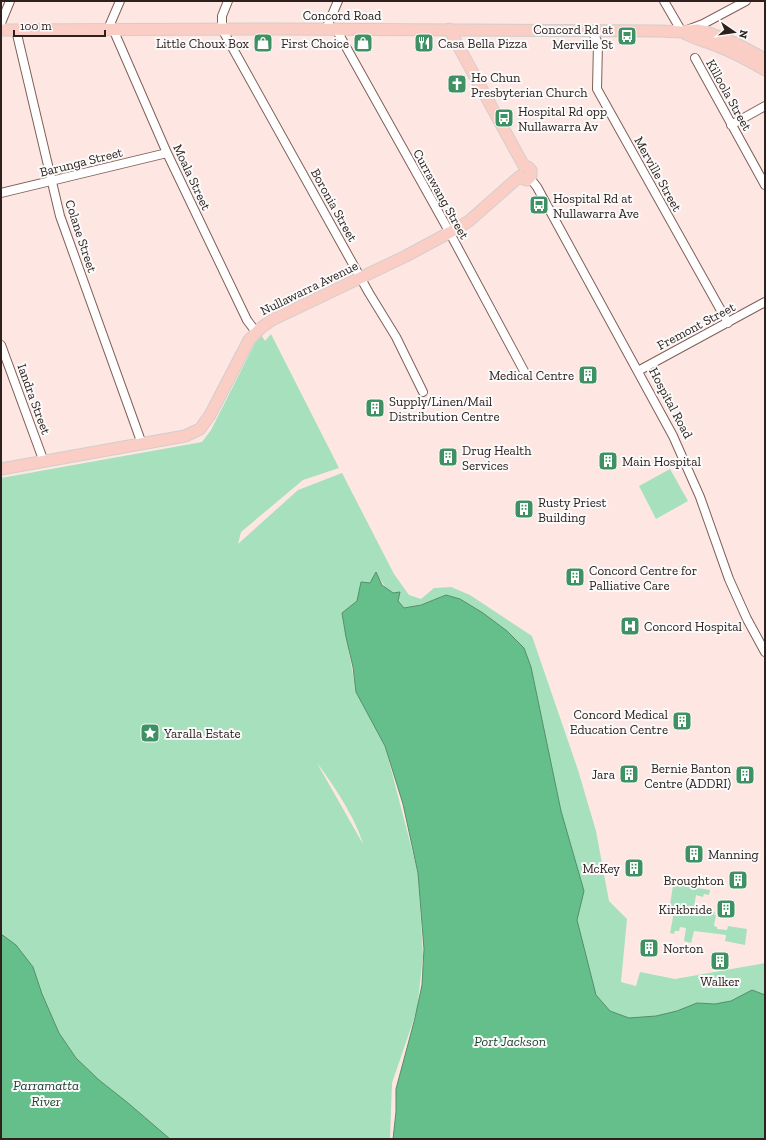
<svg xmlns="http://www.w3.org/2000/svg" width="766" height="1140" viewBox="0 0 766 1140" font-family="'Zilla Slab',serif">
<rect width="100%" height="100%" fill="#fee7e2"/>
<!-- green -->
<path fill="#a7e0bc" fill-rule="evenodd" d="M260 333 265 341 271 334 339 468 303 480 241 532 238 544 298 490 342 473 394 574 409 595 421 599 434 588 451 587 470 595 532 636 578 770 596 831 609 901 627 919 621 982 636 986 640 972 675 979 765 963V1007L619 1024 589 996 429 602 404 609 394 600 376 573 357 603 342 613 356 692 385 746 418 873 423 956 417 1010 392 1083 390 1139H154L81 1081 1 961V478L202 442 211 430ZM317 763C333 784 356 819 363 844Z
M670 469 688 501 656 519 639 486Z
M674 879 690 882 691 887 710 890 709 895 704 894 703 897 696 895 694 908 715 912 714 915H716L714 926 717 927V929L727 930 728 926 747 929 745 945 725 941 726 935 694 931 691 943 684 941 686 928 680 927 679 931H675L674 934 670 933 674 912 669 911Z"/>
<!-- water -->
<path fill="#65bf8b" stroke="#548f6a" d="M376 572 382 585 393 593 400 592 398 601 404 608 421 605 446 595 460 599 483 613 507 631 524 648 531 667 561 811 584 891 577 920 596 995 610 1011 629 1018 656 1016 677 1011 697 1003 715 1004 731 1001 752 990 765 995V1139H393L396 1112V1089L415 1018 422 985 424 949 418 873 403 804 385 746 356 692 353 667 346 637 342 613 357 601 361 582 370 583Z
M1 934 16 945 33 967 42 994 59 1033 76 1058 99 1080 128 1103 170 1139H1Z"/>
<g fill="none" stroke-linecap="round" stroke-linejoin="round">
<defs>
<path id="minor" d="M228 1 222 16V29L369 293 396 337 423 392
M664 1 682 32 703 24 746 1
M1 23 10 1
M108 29 120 1
M113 29 167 153 247 320 256 332
M326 29 338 1
M336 29 445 224 524 371
M16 30 60 216 142 444
M592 31 598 43 597 89 728 323
M695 58 765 185
M731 125 765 106
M530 178 537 187 673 436 700 497 729 579 747 619 765 652
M1 193 167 153
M1 345 44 462
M638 371 765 302"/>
<path id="major" d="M449 29 524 166
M1 30 273 29 660 31 682 32 697 30 707 32 735 43 765 59
M682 32C694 39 705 41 717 46 734 52 750 61 765 70
M520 176 523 179 527 180 531 176V170L528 167 524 166
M1 469 185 436 200 429 210 415 249 340 262 327 272 320 406 256 456 229 469 221 520 176"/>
</defs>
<!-- minor casing -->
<use href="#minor" stroke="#805f58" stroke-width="10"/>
<!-- major casing -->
<use href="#major" stroke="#d1cecd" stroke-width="13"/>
<!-- minor -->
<use href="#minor" stroke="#fff" stroke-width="8"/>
<!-- major -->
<use href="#major" stroke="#fbcec5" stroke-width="11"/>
</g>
<!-- icons -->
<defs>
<symbol id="bus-square" viewBox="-11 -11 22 22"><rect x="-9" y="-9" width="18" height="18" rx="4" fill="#3e9163" stroke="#fafafa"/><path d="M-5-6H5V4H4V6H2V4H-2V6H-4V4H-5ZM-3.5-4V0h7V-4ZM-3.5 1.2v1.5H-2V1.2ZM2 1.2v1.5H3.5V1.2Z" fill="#fff"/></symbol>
<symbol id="shop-square" viewBox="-11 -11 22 22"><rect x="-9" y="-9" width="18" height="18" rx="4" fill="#3e9163" stroke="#fafafa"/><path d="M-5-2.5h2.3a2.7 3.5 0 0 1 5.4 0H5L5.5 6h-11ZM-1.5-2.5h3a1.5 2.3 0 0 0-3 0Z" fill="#fff"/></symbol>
<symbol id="restaurant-square" viewBox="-11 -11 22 22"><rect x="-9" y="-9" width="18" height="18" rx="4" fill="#3e9163" stroke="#fafafa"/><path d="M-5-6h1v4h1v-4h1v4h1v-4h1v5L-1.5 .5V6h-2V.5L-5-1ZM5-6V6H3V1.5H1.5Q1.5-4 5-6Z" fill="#fff"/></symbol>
<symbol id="church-square" viewBox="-11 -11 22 22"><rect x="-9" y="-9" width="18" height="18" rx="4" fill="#3e9163" stroke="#fafafa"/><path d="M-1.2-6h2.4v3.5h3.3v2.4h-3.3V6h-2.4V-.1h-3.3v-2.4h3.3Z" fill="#fff"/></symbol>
<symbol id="building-square" viewBox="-11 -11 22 22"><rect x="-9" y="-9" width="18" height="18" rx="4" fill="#3e9163" stroke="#fafafa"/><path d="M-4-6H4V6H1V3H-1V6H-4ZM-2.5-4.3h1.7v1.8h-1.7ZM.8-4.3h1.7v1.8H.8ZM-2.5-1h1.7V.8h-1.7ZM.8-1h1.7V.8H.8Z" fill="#fff"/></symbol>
<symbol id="hospital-square" viewBox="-11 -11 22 22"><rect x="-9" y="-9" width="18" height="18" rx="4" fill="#3e9163" stroke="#fafafa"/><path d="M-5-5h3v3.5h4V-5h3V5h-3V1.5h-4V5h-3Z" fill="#fff"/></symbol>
<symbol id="sight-square" viewBox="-11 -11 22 22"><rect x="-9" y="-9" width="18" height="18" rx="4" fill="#3e9163" stroke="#fafafa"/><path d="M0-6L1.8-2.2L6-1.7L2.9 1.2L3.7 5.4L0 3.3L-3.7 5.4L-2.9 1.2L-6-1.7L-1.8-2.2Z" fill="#fff"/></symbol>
</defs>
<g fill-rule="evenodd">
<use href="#bus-square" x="616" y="25" width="22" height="22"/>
<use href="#shop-square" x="252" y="32" width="22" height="22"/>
<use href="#shop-square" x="352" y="32" width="22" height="22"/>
<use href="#restaurant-square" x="413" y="32" width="22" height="22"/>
<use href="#church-square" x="446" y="73" width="22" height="22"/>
<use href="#bus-square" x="493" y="107" width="22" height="22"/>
<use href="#bus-square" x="528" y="194" width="22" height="22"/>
<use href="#building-square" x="577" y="364" width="22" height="22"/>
<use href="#building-square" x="364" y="397" width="22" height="22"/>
<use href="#building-square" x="437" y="446" width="22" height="22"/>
<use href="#building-square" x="597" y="450" width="22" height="22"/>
<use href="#building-square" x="513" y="498" width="22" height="22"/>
<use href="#building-square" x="564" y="566" width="22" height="22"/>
<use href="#hospital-square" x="619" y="615" width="22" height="22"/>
<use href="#building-square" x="671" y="710" width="22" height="22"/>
<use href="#sight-square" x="139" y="722" width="22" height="22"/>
<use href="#building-square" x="618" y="763" width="22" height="22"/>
<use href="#building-square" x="734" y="764" width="22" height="22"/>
<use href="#building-square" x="683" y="843" width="22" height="22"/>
<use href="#building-square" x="623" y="857" width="22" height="22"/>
<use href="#building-square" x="727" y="869" width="22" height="22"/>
<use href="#building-square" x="715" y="898" width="22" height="22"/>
<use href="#building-square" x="638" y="937" width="22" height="22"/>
<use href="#building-square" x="709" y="950" width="22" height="22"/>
</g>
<g text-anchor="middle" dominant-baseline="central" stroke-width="4" stroke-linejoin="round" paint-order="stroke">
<!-- street labels -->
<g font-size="13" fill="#2e201d" stroke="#fafafa">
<text x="342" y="15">Concord Road</text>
<text transform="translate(729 95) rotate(61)">Killoola Street</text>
<text transform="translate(81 162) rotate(-14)">Barunga Street</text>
<text transform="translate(658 174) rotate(61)">Merville Street</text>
<text transform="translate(192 177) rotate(65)">Moala Street</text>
<text transform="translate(441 194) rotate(61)">Currawang Street</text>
<text transform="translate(334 205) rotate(61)">Boronia Street</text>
<text transform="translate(81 236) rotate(72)">Colane Street</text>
<text transform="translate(309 288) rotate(-26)">Nullawarra Avenue</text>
<text transform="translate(696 326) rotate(-28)">Fremont Street</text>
<text transform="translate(34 399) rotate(70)">Iandra Street</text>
<text transform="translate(671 403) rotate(62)">Hospital Road</text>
</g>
<!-- poi labels -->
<g font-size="13" fill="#2e201d" stroke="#fafafa" text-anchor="start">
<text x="613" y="29" text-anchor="end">Concord Rd at<tspan x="613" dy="15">Merville St</tspan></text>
<text x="249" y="43" text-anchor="end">Little Choux Box</text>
<text x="349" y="43" text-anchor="end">First Choice</text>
<text x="438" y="43">Casa Bella Pizza</text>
<text x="471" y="77">Ho Chun<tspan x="471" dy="15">Presbyterian Church</tspan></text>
<text x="518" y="111">Hospital Rd opp<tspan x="518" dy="15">Nullawarra Av</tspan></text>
<text x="553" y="198">Hospital Rd at<tspan x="553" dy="15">Nullawarra Ave</tspan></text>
<text x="574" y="375" text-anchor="end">Medical Centre</text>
<text x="389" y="401">Supply/Linen/Mail<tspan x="389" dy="15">Distribution Centre</tspan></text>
<text x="462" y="450">Drug Health<tspan x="462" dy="15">Services</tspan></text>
<text x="622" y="461">Main Hospital</text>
<text x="538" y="502">Rusty Priest<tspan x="538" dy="15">Building</tspan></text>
<text x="589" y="570">Concord Centre for<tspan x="589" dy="15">Palliative Care</tspan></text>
<text x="644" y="626">Concord Hospital</text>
<text x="668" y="714" text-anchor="end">Concord Medical<tspan x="668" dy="15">Education Centre</tspan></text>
<text x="164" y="733">Yaralla Estate</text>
<text x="731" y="768" text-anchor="end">Bernie Banton<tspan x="731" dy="15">Centre (ADDRI)</tspan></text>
<text x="615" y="774" text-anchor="end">Jara</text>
<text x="708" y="854">Manning</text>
<text x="620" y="868" text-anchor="end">McKey</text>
<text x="724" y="880" text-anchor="end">Broughton</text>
<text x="712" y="909" text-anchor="end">Kirkbride</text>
<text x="663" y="948">Norton</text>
<text x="720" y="981" text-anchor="middle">Walker</text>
</g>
<!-- water labels -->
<g font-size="14" font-style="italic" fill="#183e29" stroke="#fafafa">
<text x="510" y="1041">Port Jackson</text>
<text x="46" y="1085">Parramatta<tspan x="46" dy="16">River</tspan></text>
</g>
</g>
<!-- border -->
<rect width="766" height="1140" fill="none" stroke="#2e201d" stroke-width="4"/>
<!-- north arrow -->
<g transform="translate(734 32) rotate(103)" stroke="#fafafa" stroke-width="3" paint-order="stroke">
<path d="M0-3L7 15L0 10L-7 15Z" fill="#2e201d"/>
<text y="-6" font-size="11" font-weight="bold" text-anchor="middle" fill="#2e201d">N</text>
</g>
<!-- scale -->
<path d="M14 30v6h91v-6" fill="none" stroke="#2e201d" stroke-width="2"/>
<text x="20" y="30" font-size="12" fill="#2e201d" stroke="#fafafa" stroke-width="3" paint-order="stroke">100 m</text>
</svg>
